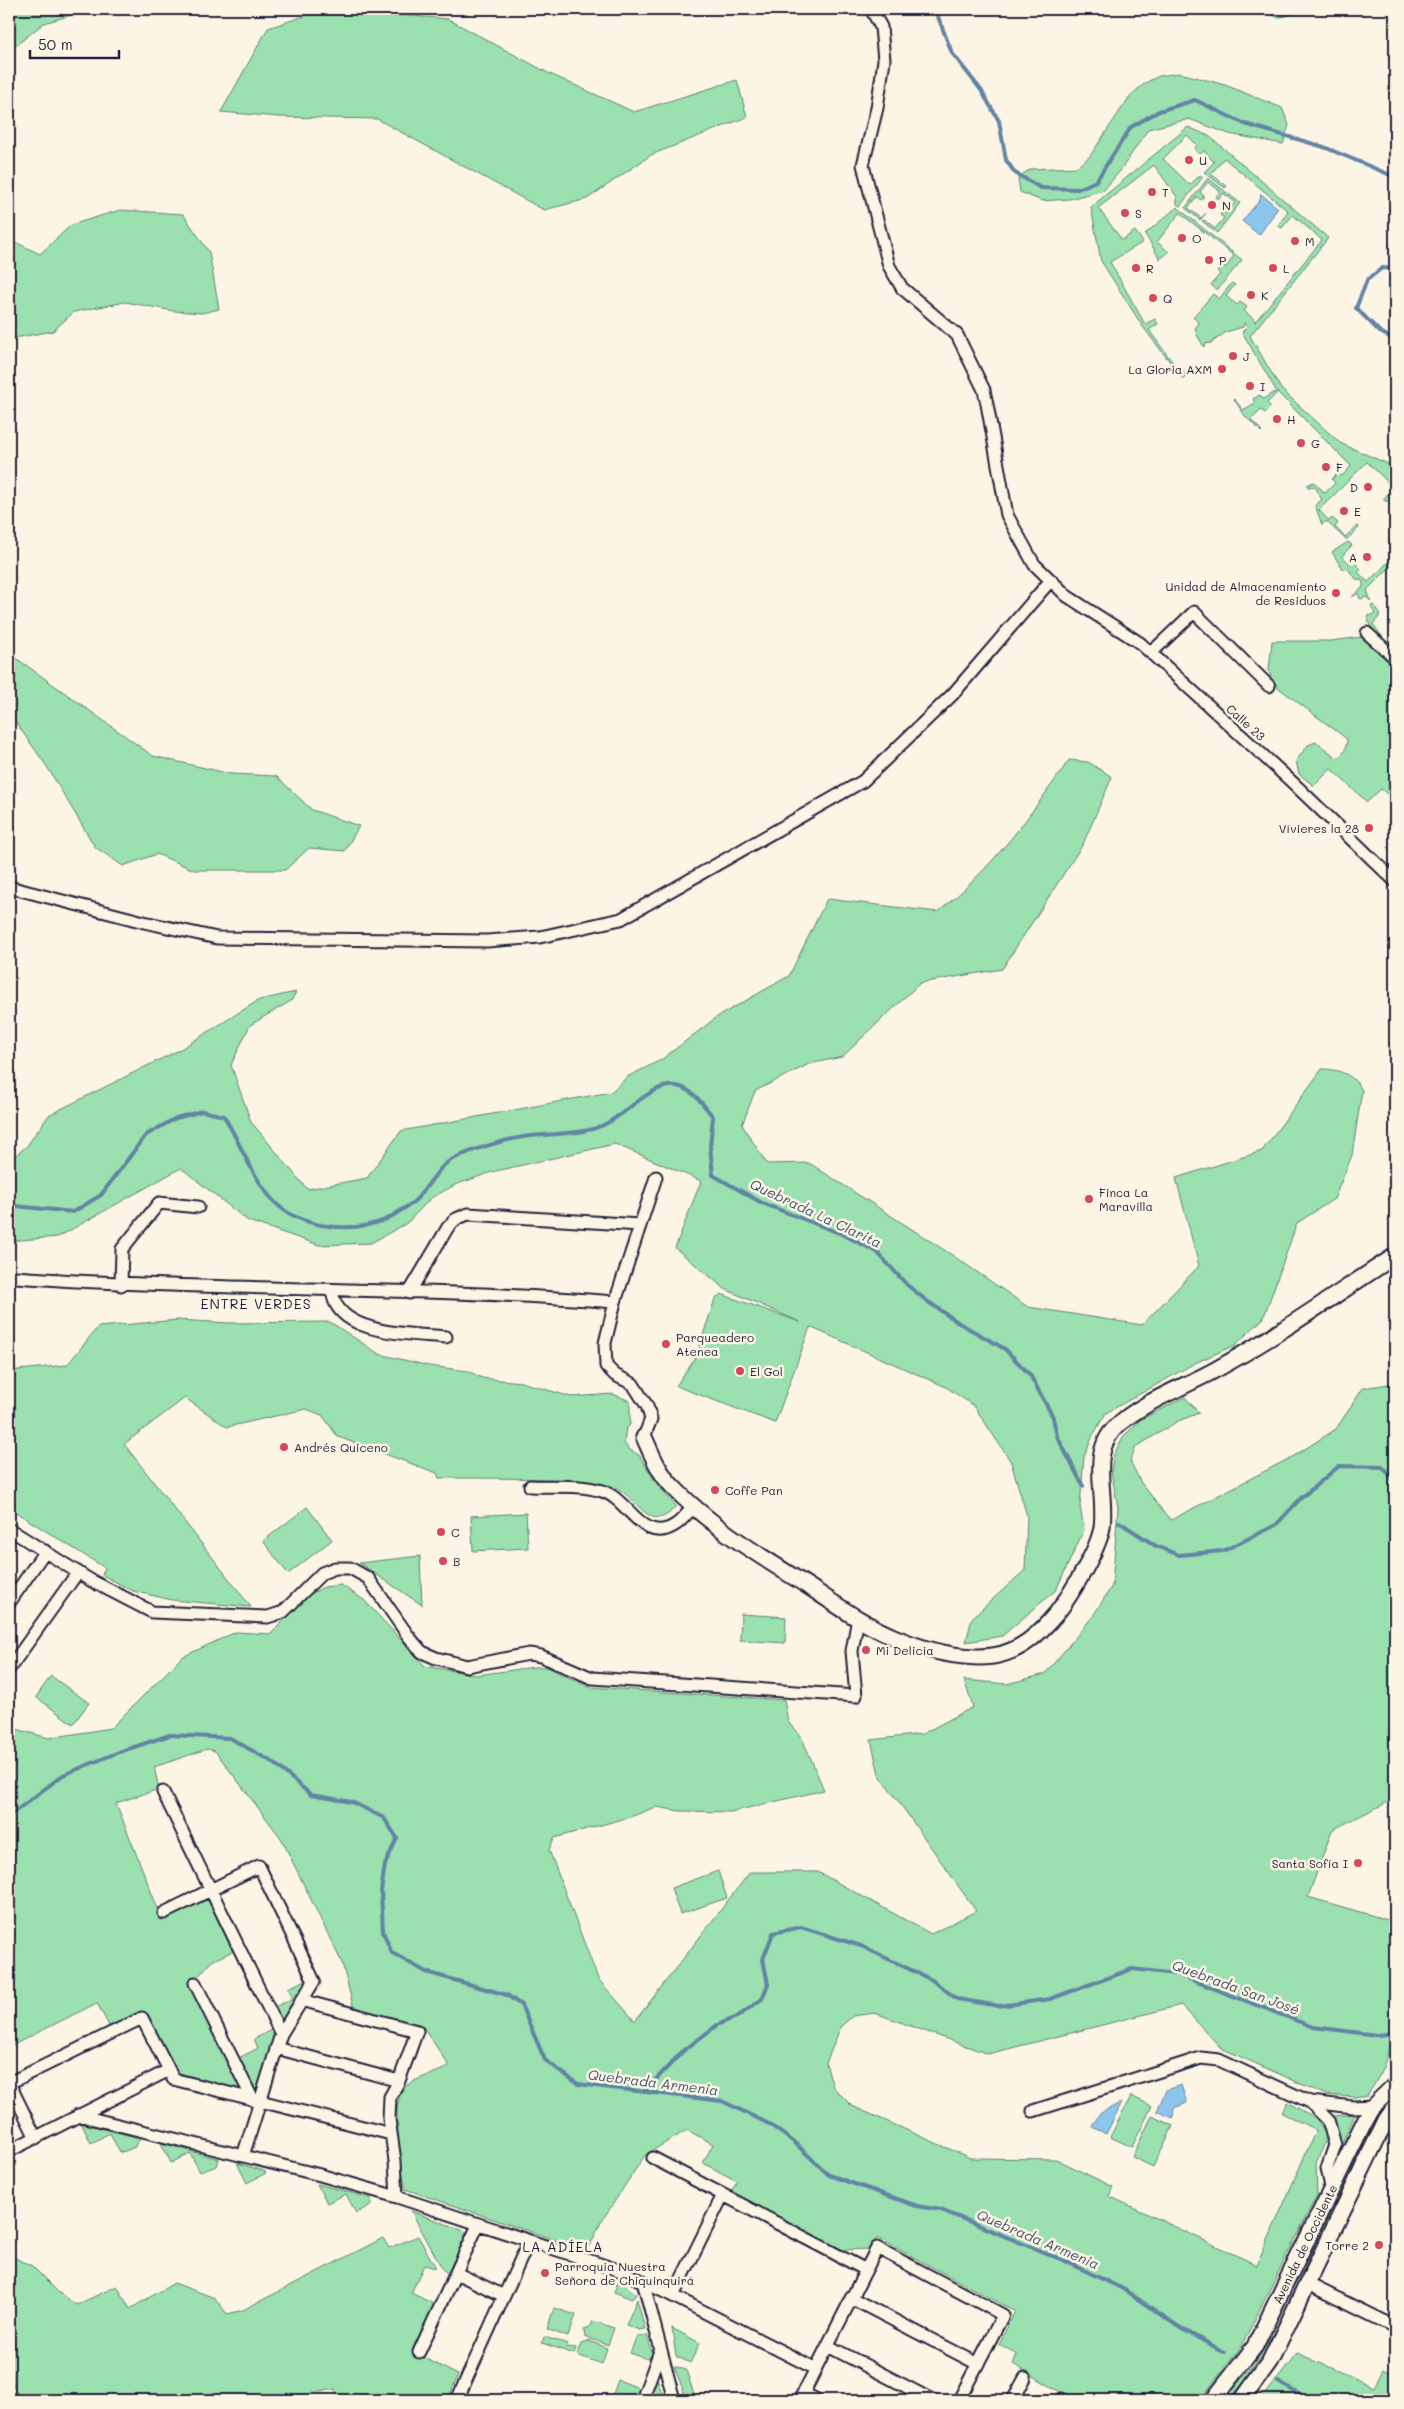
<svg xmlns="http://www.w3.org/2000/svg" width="1404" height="2409" viewBox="0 0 1404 2409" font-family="Mali,sans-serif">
<rect width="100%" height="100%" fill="#fcf5e5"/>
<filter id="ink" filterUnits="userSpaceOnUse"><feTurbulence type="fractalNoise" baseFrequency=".02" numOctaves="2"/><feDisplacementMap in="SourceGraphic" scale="10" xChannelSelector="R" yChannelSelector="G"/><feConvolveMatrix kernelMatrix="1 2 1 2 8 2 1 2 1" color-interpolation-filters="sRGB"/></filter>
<g filter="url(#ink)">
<!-- green -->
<path fill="#9ae1af" stroke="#5e8275" d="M9 9H74L75 14 44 23 9 51Z
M326 9 448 19 550 74 634 112 737 80 747 117 651 155 587 199 544 210 377 119 279 117 221 112 268 28Z
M1263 9H1298L1297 13 1278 18Z
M1180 73 1225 85 1282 108 1289 125 1283 144 1229 134 1189 119 1148 129 1120 171 1104 190 1069 199 1042 201 1020 192 1018 177 1031 169 1077 167 1090 156 1130 96 1145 83 1159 76Z
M1188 127 1209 136 1328 238 1250 336 1281 389 1340 443 1395 467V493L1386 502 1383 499 1394 488 1367 462 1319 510 1329 521 1332 518 1338 523 1335 527 1345 537 1357 526 1359 528 1347 539H1345L1326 521 1322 525 1315 505 1322 500 1315 486 1308 487 1307 485 1314 482 1325 493 1335 483 1332 479 1338 473 1342 476 1351 466 1277 392 1242 332 1247 327 1245 322 1243 327 1226 332 1211 343 1205 344 1204 347 1197 335 1195 328 1199 323 1193 317 1213 294 1219 299 1232 283 1235 285 1226 296 1237 305 1240 302 1247 307 1244 311 1255 320V322L1322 240 1293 215 1282 228 1278 226 1288 211 1224 158 1211 174 1227 186 1225 188 1204 172 1214 162 1204 151 1200 154 1194 149 1197 145 1187 135 1163 159 1190 185 1200 175 1203 177 1180 206 1177 204V197L1154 165 1098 208 1122 240 1135 231 1143 242 1110 262 1145 324 1155 319 1158 324 1149 330 1176 367 1178 366 1186 375 1183 379 1143 327 1101 261 1091 207Z
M1208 178 1240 203 1217 233 1202 221 1204 220 1215 229 1224 218 1220 215 1223 211 1227 213 1235 202 1223 193 1219 199 1216 197 1220 191 1208 182 1200 192 1204 196 1201 200 1197 197 1188 208 1201 218 1206 213 1200 220 1185 208Z
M1177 207 1242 260 1217 290 1211 285 1220 274 1217 271 1222 265 1226 267 1234 256 1180 213 1157 242 1169 252 1160 259 1145 234Z
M120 210 183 214 209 252 219 309 202 313 174 311 125 302 74 312 53 331 9 339V247L17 243 40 254 71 225Z
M1275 392 1277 393 1267 403 1271 407 1265 413 1261 410 1251 420 1262 431 1261 432 1245 416 1234 399 1243 410 1255 403 1253 399 1260 395 1263 399Z
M1348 542 1352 545 1342 556 1352 566 1355 563 1361 569 1358 572 1368 582 1395 555V562L1367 590 1371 601 1366 597 1360 599 1358 593 1352 597 1363 587V581L1356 579 1347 568 1343 570 1332 552Z
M1373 605 1379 611V617L1373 624 1387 643H1385C1376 634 1369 628 1367 616L1375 614 1371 606Z
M1362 637 1395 666V800L1381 789 1367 802 1331 769 1314 786 1299 774 1296 761 1308 745 1316 742 1337 758C1345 754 1346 748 1347 739L1272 683 1269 670 1272 641H1331Z
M9 653 153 756 231 774 276 776 312 810 359 826 345 851 309 848 285 870H194L157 854 123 866 95 847 46 765 9 713Z
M1069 760 1088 762 1112 777 1083 844 1002 969 920 983 842 1057 809 1064 755 1091 742 1125 767 1164 809 1163 952 1255 1028 1307 1142 1325 1199 1266 1176 1178 1262 1151 1322 1069C1340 1069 1353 1075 1362 1090L1352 1155 1334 1199 1297 1223 1263 1319 1235 1345 1195 1363 1106 1413 1093 1435 1084 1457 1080 1506 1084 1530 1056 1590 1002 1636 966 1642 972 1618 1025 1570 1027 1516 1011 1462 974 1406 946 1387 810 1327 775 1423 676 1386 696 1356 715 1299 721 1294 800 1322 725 1289 675 1248 701 1181 615 1144 492 1172 455 1185 431 1198 407 1223 371 1243 319 1245 248 1221 181 1168 58 1237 9 1241V1160L26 1147 49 1115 179 1050 259 1000 296 992 291 1001 250 1025 231 1065 251 1122 307 1189 367 1178 401 1131 611 1092 627 1077 661 1060 717 1017 789 976 827 899 938 912C992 869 1030 816 1069 760Z
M178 1320 228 1323 330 1322 379 1354 429 1366 468 1371 482 1378 521 1382 571 1397 613 1394 630 1401V1425L626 1428 624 1443 630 1450 639 1455 658 1486 676 1506C650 1539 636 1493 612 1486 591 1480 568 1480 546 1479 511 1478 475 1478 439 1478L437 1473 338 1437 322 1415 306 1409 227 1427 185 1398 124 1444 251 1607 172 1600 133 1591 102 1575 105 1568 9 1508V1371L67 1365 98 1327Z
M1395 1383V1801L1392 1800 1332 1830 1308 1897 1395 1922C1395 1977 1403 2050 1367 2095L1355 2097 1326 2095 1221 2048 1181 2005 988 2054 875 2013 853 2016 841 2026 826 2063 833 2087 852 2106 970 2158 1056 2159 1113 2187 1109 2196 1257 2265 1316 2130 1282 2113 1287 2102 1317 2119 1326 2135 1324 2145 1316 2163 1317 2195 1241 2347 1200 2400H1074L1013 2364 1017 2354 999 2344 1015 2311 877 2238 871 2249 840 2250 731 2192 737 2181 703 2163 713 2144 687 2130 645 2155 601 2222 590 2246 558 2241 405 2189C403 2167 387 2101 406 2086 418 2077 436 2074 449 2066L422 2025 354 2009 342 1963 281 1838 215 1751 207 1749 154 1767 159 1789 116 1803 162 1919 207 1896 235 1950 212 1961 191 1984 244 2092 173 2071 142 2011 110 2028 97 2003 9 2047V1727L49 1738 111 1728 182 1657 236 1632 271 1634 305 1597 324 1587 341 1585 364 1600 425 1666 477 1675 534 1667H547L589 1687 784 1700 788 1722 802 1738 824 1790 731 1812 680 1811 656 1807 630 1817 554 1838 549 1850 598 1979 635 2021 750 1872H818L931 1934 976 1911 879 1774 871 1740 922 1734 973 1707 964 1680 1007 1684 1045 1674 1093 1616 1112 1586 1118 1507 1111 1471 1114 1454 1123 1437 1140 1420 1185 1397 1199 1413 1178 1421 1136 1447 1130 1461 1141 1483 1171 1520 1294 1456 1336 1429 1363 1388Z
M307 1507 332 1540 288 1574 263 1541Z
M526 1513 528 1548 473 1551 471 1516Z
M420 1556 422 1605 359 1563Z
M741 1614 786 1617 785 1643 740 1640Z
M51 1676 89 1703 73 1724 36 1697Z
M718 1871 727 1898 680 1914 671 1888Z
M308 1979 309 1981 282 2026 273 2008 293 1998 288 1988Z
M273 2029 277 2036 257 2093 251 2089 239 2058 258 2048 254 2039Z
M1131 2096 1152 2106 1132 2147 1110 2137Z
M1355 2114 1340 2148 1333 2116Z
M1152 2116 1173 2126 1153 2167 1132 2157Z
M81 2123 140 2138 135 2147 120 2153 110 2133 91 2143Z
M1366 2131 1370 2133 1267 2352 1252 2374 1228 2400H1223L1255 2364 1281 2320Z
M161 2143 219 2159 217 2166 200 2172 190 2153 171 2163Z
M237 2163 264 2171 266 2173 247 2183Z
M317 2184 371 2198V2205L356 2213 346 2194 327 2203Z
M411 2211 467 2232 448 2273 443 2270Z
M418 2236 436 2268 424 2265 411 2293 436 2305 414 2353 458 2375 448 2400H338L335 2389 278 2400H25L15 2390 9 2369V2255L32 2266 58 2292 76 2305 117 2286 130 2309 174 2283 215 2298 227 2314 243 2310 383 2238 389 2248Z
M619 2279 636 2294 632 2299 614 2292Z
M637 2299 645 2329 639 2330 626 2325Z
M554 2308 576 2315 568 2337 547 2329Z
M593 2321 614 2328 608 2345 585 2337 584 2330 591 2326Z
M672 2328 700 2343 690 2363 676 2356Z
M647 2335 653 2356 647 2359 630 2353 637 2336Z
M544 2337 568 2344 566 2347 576 2348 574 2354 542 2343Z
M590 2341 607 2348 602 2364 577 2355 582 2344Z
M1297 2353 1374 2387 1383 2370 1395 2375V2400H1260Z
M674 2366 686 2370 696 2400H687Z
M656 2375 664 2400H647Z
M618 2380 642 2389 637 2400H611Z"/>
<!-- water -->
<path fill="#8dc6ec" stroke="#6284a5" d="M1261 194 1278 208 1259 235 1242 221 1260 200Z
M1181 2085 1187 2103 1174 2108 1173 2118 1157 2111 1166 2090Z
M1122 2102 1106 2134 1092 2127 1099 2114Z"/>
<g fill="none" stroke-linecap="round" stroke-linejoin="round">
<!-- stream -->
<path stroke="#6284a5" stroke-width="4" d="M935 9 952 53 981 90 999 121 1006 160 1015 173 1041 188 1078 189 1096 181 1131 127 1159 111 1195 100 1245 124 1324 147 1395 177
M1395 269 1382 268 1367 280 1356 308 1380 332 1395 340
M9 1209 16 1206 73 1212 101 1195 146 1135 176 1118 202 1111 224 1116C240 1143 250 1172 270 1197 295 1228 349 1234 385 1220 393 1216 403 1209 411 1204 427 1192 436 1166 455 1158 474 1149 509 1138 531 1136 555 1133 579 1135 601 1126 623 1117 647 1088 669 1086 689 1083 703 1104 713 1117L710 1146 713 1175 762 1203 844 1235 877 1252 907 1285 927 1301 959 1323 1005 1349 1030 1375 1053 1417 1057 1436 1083 1486
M1119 1522 1156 1546 1179 1555 1223 1551 1276 1525 1301 1498 1339 1466 1382 1467 1395 1480
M9 1816 63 1775 119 1752 170 1735 230 1738 274 1763 311 1795 352 1802 384 1818 397 1838 385 1865 381 1891 383 1932 392 1953 426 1972 507 1995 521 2005 545 2060 578 2084 722 2101 769 2124 795 2143 829 2175 917 2206 941 2210 1065 2261 1123 2289 1182 2329 1224 2352
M644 2092 682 2052 717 2025 737 2017 762 1999 768 1984 763 1959 773 1933 801 1927 861 1946 932 1980 957 1999 999 2006 1050 1999 1132 1969 1176 1974 1313 2027 1377 2035 1395 2033
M1278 2382 1309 2400"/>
<defs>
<path id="street" d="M871 9 881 27 884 60 877 108 863 165 889 266 902 288 957 335 984 390 987 404 1007 515 1034 564 1067 596 1140 643 1292 782 1395 881
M1367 633 1395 658
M1151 653 1194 612 1269 686
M9 887 144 922 217 938 487 941 540 937 621 919 863 781 953 694 1051 580
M16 1277C216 1292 416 1286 615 1302L605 1343 606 1366 615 1375 633 1384 647 1406 651 1419 644 1437
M121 1285 122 1249 159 1203 198 1207
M332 1291C333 1296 334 1302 337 1306 355 1335 415 1334 446 1337
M409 1293 448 1227 456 1219 468 1214 640 1225
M615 1302 656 1177
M530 1486C553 1487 580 1484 602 1491 629 1499 643 1546 675 1525 682 1521 688 1512 694 1506
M9 1529 90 1580 152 1612 268 1617 283 1612 322 1573 335 1568H350L368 1578 409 1637 422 1652 436 1658 467 1666 529 1654 541 1656 592 1678 856 1696 852 1651 858 1618
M9 1603 45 1551
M9 1669 78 1572
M163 1792 281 2034
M164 1913 259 1866 314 1981 281 2034 243 2156
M195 1983 253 2100
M301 2000 417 2031 399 2081 390 2097 389 2119 395 2161 397 2197
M276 2048 399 2081
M169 2070 173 2079 391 2134
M9 2083 142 2018 169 2070 9 2151
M9 2083 36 2138
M1310 2102 1328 2120 1335 2145 1327 2168 1332 2192
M1033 2111 1201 2058 1219 2060 1310 2102 1353 2107 1373 2106
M78 2115 320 2175 397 2197 621 2271 673 2296 816 2369
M653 2158 866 2270
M456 2273 504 2296
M643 2281 674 2400
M1308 2284 1395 2327
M673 2296 723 2195
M851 2298 978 2364
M828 2346 932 2400
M419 2352 478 2225
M803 2393 817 2400
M9 2399 14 2400
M457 2400 529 2241
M642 2400 660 2351
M800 2400 877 2248 1003 2315 959 2400
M1013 2400 1025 2378
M1061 2400 1062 2399"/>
<g id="secondary">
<path d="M644 1437C652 1455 659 1473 673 1487 712 1528 764 1558 811 1588 838 1606 866 1626 896 1638 924 1650 962 1660 993 1656 1020 1652 1039 1634 1056 1614 1070 1596 1099 1549 1102 1527 1107 1491 1087 1450 1120 1423 1147 1400 1184 1387 1215 1370 1277 1336 1336 1294 1395 1256"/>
<path id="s1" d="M1213 2400 1255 2346 1364 2122 1373 2106 1395 2085"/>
<path d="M1242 2400 1270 2361 1386 2120 1395 2107"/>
</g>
</defs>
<!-- street casing -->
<use href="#street" stroke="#22223b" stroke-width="15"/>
<!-- secondary casing -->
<use href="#secondary" stroke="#22223b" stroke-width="19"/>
<!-- street -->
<use href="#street" stroke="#fcf5e5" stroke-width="11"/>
<!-- secondary -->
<use href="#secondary" stroke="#fcf5e5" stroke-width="15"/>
</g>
</g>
<!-- markers -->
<g fill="#d1495b" stroke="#fcf5e5" stroke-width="2">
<circle cx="1189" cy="160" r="5"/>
<circle cx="1152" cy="192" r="5"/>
<circle cx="1212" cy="205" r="5"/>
<circle cx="1125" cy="213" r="5"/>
<circle cx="1182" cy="238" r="5"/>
<circle cx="1295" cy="241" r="5"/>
<circle cx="1209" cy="260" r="5"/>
<circle cx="1136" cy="268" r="5"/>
<circle cx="1273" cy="268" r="5"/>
<circle cx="1251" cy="295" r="5"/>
<circle cx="1153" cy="298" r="5"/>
<circle cx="1233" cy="356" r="5"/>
<circle cx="1222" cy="369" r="5"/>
<circle cx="1250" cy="386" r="5"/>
<circle cx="1277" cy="419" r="5"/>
<circle cx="1301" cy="443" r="5"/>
<circle cx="1326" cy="467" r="5"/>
<circle cx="1368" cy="487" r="5"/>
<circle cx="1344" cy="511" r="5"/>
<circle cx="1367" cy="557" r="5"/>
<circle cx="1336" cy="593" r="5"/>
<circle cx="1369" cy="828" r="5"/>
<circle cx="1089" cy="1199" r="5"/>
<circle cx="666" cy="1344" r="5"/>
<circle cx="740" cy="1371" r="5"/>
<circle cx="284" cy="1447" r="5"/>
<circle cx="715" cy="1490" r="5"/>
<circle cx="441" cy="1532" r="5"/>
<circle cx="443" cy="1561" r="5"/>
<circle cx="866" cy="1650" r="5"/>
<circle cx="1358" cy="1863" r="5"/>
<circle cx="1379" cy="2245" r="5"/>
<circle cx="545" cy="2273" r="5"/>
</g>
<g text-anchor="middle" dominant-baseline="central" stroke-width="5" stroke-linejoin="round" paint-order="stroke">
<!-- poi labels -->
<g font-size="12" fill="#22223b" stroke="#fcf5e5" text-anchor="start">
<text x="1199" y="160">U</text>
<text x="1162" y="192">T</text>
<text x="1222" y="205">N</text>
<text x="1135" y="213">S</text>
<text x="1192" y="238">O</text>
<text x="1305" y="241">M</text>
<text x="1219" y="260">P</text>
<text x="1146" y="268">R</text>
<text x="1283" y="268">L</text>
<text x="1261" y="295">K</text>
<text x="1163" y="298">Q</text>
<text x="1243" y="356">J</text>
<text x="1212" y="369" text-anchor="end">La Gloria AXM</text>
<text x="1260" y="386">I</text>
<text x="1287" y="419">H</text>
<text x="1311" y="443">G</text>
<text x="1336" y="467">F</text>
<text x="1358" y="487" text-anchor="end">D</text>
<text x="1354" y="511">E</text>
<text x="1357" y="557" text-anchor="end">A</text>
<text x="1326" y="586" text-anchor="end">Unidad de Almacenamiento<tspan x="1326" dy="14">de Residuos</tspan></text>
<text x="1359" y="828" text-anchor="end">Vívieres la 28</text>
<text x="1099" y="1192">Finca La<tspan x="1099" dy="14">Maravilla</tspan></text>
<text x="676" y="1337">Parqueadero<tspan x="676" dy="14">Atenea</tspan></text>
<text x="750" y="1371">El Gol</text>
<text x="294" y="1447">Andrés Quiceno</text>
<text x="725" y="1490">Coffe Pan</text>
<text x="451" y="1532">C</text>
<text x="453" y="1561">B</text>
<text x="876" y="1650">Mi Delicia</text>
<text x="1348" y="1863" text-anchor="end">Santa Sofía I</text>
<text x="1369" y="2245" text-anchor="end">Torre 2</text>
<text x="555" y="2266">Parroquia Nuestra<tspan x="555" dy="14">Señora de Chiquinquirá</tspan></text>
</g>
<!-- street labels -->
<g font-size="12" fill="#22223b" stroke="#fcf5e5">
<text transform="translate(1246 722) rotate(42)">Calle 23</text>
<text stroke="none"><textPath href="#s1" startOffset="182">Avenida de Occidente</textPath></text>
</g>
<!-- water labels -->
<g font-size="14" font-style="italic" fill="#425370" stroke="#fcf5e5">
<text transform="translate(816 1213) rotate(25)">Quebrada La Clarita</text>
<text transform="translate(1236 1987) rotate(20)">Quebrada San José</text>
<text transform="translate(653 2082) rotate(7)">Quebrada Armenia</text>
<text transform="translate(1038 2239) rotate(23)">Quebrada Armenia</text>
</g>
<!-- neighbourhood labels -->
<g font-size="14" letter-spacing="1" fill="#22223b" stroke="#fcf5e5">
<text x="256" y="1303">ENTRE VERDES</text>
<text x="563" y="2246">LA ADÍELA</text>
</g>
</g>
<!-- margin -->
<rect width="1404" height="2409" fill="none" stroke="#fcf5e5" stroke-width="30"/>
<rect x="15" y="15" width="1374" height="2379" fill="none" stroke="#22223b" stroke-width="2" filter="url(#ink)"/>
<!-- scale -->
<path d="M30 50v8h89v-8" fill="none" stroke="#22223b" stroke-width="2.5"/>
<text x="38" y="50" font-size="15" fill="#22223b" stroke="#fcf5e5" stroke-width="4" paint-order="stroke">50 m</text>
</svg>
